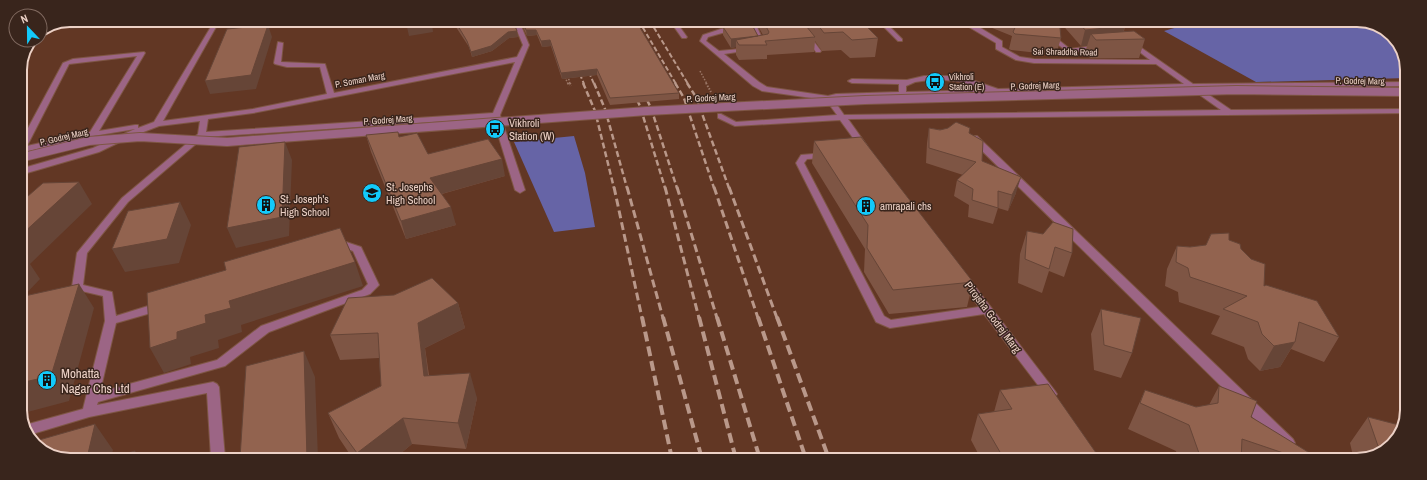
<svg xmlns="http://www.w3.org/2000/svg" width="1427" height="480" viewBox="0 0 1427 480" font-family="'Archivo Narrow',sans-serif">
<rect width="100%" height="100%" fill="#623724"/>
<!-- green -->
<path fill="#6664a6" d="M1195 22H1370L1395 37 1407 66V78L1256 82 1164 31Z
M574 136 585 173 595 227 554 232 514 142Z"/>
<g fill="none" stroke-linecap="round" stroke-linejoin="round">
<defs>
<path id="minor" d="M229 20H240L216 27 163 121 253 109 327 94 320 67H287L275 64 274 63 278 42 283 43 281 62 325 64 334 93 517 57 523 45 513 21H519L529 45 500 115 525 190 520 193 515 190 493 118 204 137 128 202 87 253 83 285 112 292 116 316 161 302 165 303 167 306 165 309 116 323 100 392 217 360 261 326 362 290 368 284 353 251C344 248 340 252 331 250L330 248 331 246 346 242 361 247 379 285 370 294 269 332 225 366 98 402 97 405 213 382 217 384 219 387 225 458H211L207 393 89 417 29 435 25 425 83 409 105 321 103 296 73 289 72 287 77 253 122 198 198 134 200 121 159 126 128 138 99 152 20 175V169L93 148 135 129 93 136 20 153V143L63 63 73 59 144 52 145 53 99 131 135 125H138V128L154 122 212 25ZM137 56 90 132 27 146 69 64ZM515 62 493 113 206 132 208 119 253 113Z
M670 21H676L677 22 690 21 679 26 687 37 686 38H682Z
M767 21 775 22 757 27 766 47 765 48 760 47 751 28 722 33 708 37 706 41 719 51 750 48V50L724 54 759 82 767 87 828 96 836 94 899 92V84L852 83 848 81 852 79 907 80 924 76H948L975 81 998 89 1184 84 1156 64 1034 63 1016 60 996 49V43L969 27 962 21H969L1002 41V47L1020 57 1034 59 1150 60 1128 43 1133 42 1193 84 1407 82V86L1199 88 1231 110 1407 109V113L848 119 868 147 864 150 861 149 840 120 735 126 718 118V114H721L736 122 837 115 826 100 762 91 753 86 700 41 703 35 721 29ZM936 79 961 82 987 90 906 92V86L915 82ZM1190 88 1221 110 844 115 833 99Z
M883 21H904V23L902 24 888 25 902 39V41H898L882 25 852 27 849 25 852 23Z
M1047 34H1051L1070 49 1099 45 1102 47 1099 49 1069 53 1047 36Z
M805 35H809L821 51 820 52H816L804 36Z
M971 136H977L1293 439 1295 443 1293 447 1288 448 1283 447 971 140 970 138Z
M825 153 828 154 829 156 828 158 807 159 804 163 884 316 891 320 979 307 958 278 959 276H967L1055 391 1057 394 1055 397 1051 399 1047 397 984 314 890 328 876 322 796 163 801 155Z"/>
</defs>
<!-- minor casing -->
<use href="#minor" stroke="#7e5644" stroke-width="2"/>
<!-- path-far1 -->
<path stroke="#9b7767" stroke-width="1.5" stroke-dasharray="1.5 1.5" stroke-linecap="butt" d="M700 71 707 84
M568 76 570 84
M565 77 568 84"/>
<!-- path -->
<path stroke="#9b7767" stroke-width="2" stroke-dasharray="1.5 1.5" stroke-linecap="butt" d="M568 83 569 86
M570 83 571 86
M706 83 711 92"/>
<!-- minor -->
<use href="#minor" fill="#9c6585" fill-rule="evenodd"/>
<!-- rail-far3 -->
<path stroke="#b9988a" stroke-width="2" stroke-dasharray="5 2.5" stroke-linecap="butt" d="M639 21 676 84
M650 21 688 84
M586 65 594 84
M577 67 584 84"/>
<!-- rail-far2 -->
<path stroke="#b9988a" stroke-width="2.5" stroke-dasharray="6 3" stroke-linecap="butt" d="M583 83 595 111 614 188
M594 83 605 109 627 188
M675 83 684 98 714 188
M687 83 696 97 729 188
M633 92 640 106 665 188
M643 92 651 108 677 188"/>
<!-- rail-far1 -->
<path stroke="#b9988a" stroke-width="3" stroke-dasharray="8 4" stroke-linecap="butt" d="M614 187 642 318
M627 187 663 318
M665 187 699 318
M677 187 717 318
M714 187 758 318
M729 187 777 318"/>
<!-- rail -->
<path stroke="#b9988a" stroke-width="4" stroke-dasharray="10 5" stroke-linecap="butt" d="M642 317 672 459
M663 317 702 459
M699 317 736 459
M717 317 760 459
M758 317 806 459
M777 317 829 459"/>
<defs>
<path id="minor-bridge" d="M20 158 89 141 140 137 227 142 647 111 865 100 1236 90 1407 92"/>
</defs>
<!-- minor-bridge casing -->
<use href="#minor-bridge" stroke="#7e5644" stroke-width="10" stroke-linecap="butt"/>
<!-- minor-bridge -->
<use href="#minor-bridge" stroke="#9c6585" stroke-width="8"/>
</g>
<!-- wall -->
<path fill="#7e5544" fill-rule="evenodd" d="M452 21H513L517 31 518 37 509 38 492 51 472 57 469 47Z
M520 21H636L679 93V99L610 105 597 75 562 79 551 46 542 47 537 35 527 36Z
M740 21H861L878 38 875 57 850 58 841 50 822 51 815 41 814 52 767 55V59L739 60 736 55V47L731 48 723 35V27L747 24 748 23 743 24ZM760 21 759 28 763 35 758 36 751 23ZM804 24H808V29Z
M975 21H1058L1057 25 1061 38 1056 55 1011 50 1009 49 1012 36Z
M1059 21H1120L1125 26 1124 31 1145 39 1139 58H1090L1085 52 1087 46H1081Z
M929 128 969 134 982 161 1016 193 1008 211 998 208 993 224 968 217 969 205 954 196 957 180 963 175 926 163 927 143Z
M366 135 399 137 428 154 505 176 442 194 456 225 406 239 371 152Z
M814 141 973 282 967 307 889 314 864 272 865 249 812 163Z
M1027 231 1072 253 1064 277 1049 271 1042 293 1018 283 1020 254Z
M1229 240 1241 249 1264 286 1339 337 1324 362 1291 349 1280 367 1260 371 1248 359 1244 347 1211 334 1220 316 1179 302 1178 292 1165 286 1167 269 1177 246 1190 247 1206 245Z
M458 303 465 328 425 348 429 375 477 398 466 449 412 444 394 459H353L339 438 328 413 381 386 379 358 340 360 330 335Z
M1101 309 1132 353 1121 378 1094 370 1091 334Z
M1219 386 1251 417 1310 460H1178L1176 451 1128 429 1145 390 1196 407 1209 405Z
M1000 390 1101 460 981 459 971 440 978 414 994 412Z
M1368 417 1388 450 1358 460H1354L1350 443Z"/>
<!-- shaded-wall -->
<path fill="#664537" d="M70 20H117L111 26 70 29 67 21Z
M743 21H760L749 23 748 21V23L743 24Z
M432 23 433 32 409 36 407 27Z
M268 25 272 37 256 89 210 94 205 81Z
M1125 26 1121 40 1091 34 1087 46H1081L1085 30Z
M526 30H536L537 35 527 36Z
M517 31 518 37 509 38 492 51 472 57 471 52 508 32Z
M758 36V45L736 40V47L731 48V39Z
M550 40 551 46 542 47 541 41Z
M597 69V75L562 79 561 73Z
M285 142 292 160 289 236 236 248 227 228Z
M502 159 505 176 434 196 430 178Z
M1021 177 1016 193 1008 211 1012 195Z
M79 182 92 204 30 264 40 279 20 300V236Z
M180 202 191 225 179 263 125 272 112 249Z
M451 207 456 225 406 239 401 221Z
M355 262 363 286 241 325 242 332 218 340 219 348 190 357 191 364 164 373 150 348 229 301Z
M79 284 94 308 69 401 20 414V383Z
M458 303 465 328 425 348 431 401 424 376 418 323Z
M1295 342 1280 367 1260 371 1274 346Z
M304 351 315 377 318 459H307Z
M470 373 477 398 466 449 458 423Z
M403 418 412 444 394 459H359L357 453Z
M95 424 113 450 111 458H87Z
M135 451 139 458H133Z"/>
<!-- building -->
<path fill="#92634f" stroke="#664537" d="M406 20H431L432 23 407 27Z
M455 21H513L517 31 508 32 491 46 471 52 467 41Z
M522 21H636L679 93 610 98 597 69 561 73 550 40 541 41 536 30H526Z
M748 21H750L758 36 731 39 723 27 749 24Z
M763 21H802L815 37 765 41 767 45H739L736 40 768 34 769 32Z
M815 21H861L878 38 852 40 843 32 824 33Z
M1018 21H1052L1060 28 1061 38 1015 34 1013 32Z
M1078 21H1120L1125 26 1085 30Z
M268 25 251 75 205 81 227 29Z
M1134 31 1145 39 1096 40 1091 34Z
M956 122 970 128 969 133 983 141 982 161 1021 177 1012 195 998 191V208L972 200 973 189 957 180 976 162 929 148V128L940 130 948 128Z
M398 132 399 137 417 133 428 154 488 139 502 159 430 178 451 207 401 221 366 135Z
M861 137 973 282 893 290 867 248 868 225 814 141Z
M285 142 282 217 227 228 239 147Z
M79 182 20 236V203L43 183Z
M180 202 167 239 112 249 128 211Z
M1053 222 1073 229 1072 253 1055 247 1049 269 1025 259 1027 231 1043 234Z
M340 228 355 262 229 301 231 308 205 315 206 323 177 332V339L150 348 147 293 226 270 224 262Z
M1229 233V240L1240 244 1241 249 1251 259 1265 264 1264 286 1266 285 1317 301 1339 337 1299 322 1295 342 1274 346 1262 334 1258 322 1223 309 1247 296 1190 277 1188 268 1176 262 1177 246 1190 247 1206 245 1211 234Z
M20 255H25L20 260Z
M432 278 458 303 418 323 424 376 470 373 458 423 403 418 357 453 328 413 381 386 378 333 330 335 348 298 394 295Z
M79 284 51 376 20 383V297Z
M1101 309 1141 318 1132 353 1104 345Z
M304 351 307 459 240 458 246 366Z
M1048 384 1101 460H1042L1039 454 1004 459 978 414 1012 409 1000 390Z
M1219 386 1257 401 1251 417 1313 455 1310 460H1304L1242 439 1241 460H1213L1200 456 1189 425 1140 403 1145 390 1196 407 1218 403Z
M1368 417 1403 426 1388 450 1378 446Z
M95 424 87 458H57L32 443V442Z
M135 451 133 458H110Z"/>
<!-- icons -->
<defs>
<symbol id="bus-disc" viewBox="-11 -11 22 22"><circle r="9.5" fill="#12cafb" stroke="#39251c"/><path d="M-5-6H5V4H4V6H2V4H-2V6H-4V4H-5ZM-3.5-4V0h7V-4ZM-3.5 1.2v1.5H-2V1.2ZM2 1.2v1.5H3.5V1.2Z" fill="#111"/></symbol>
<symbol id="school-disc" viewBox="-11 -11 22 22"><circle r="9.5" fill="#12cafb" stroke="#39251c"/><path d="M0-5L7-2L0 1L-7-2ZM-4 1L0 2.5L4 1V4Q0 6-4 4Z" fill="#111"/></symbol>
<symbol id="building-disc" viewBox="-11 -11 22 22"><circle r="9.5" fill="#12cafb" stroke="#39251c"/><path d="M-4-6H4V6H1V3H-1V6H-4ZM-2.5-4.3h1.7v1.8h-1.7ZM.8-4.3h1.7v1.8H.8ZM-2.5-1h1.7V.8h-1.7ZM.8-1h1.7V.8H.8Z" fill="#111"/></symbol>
</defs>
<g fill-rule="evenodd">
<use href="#bus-disc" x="924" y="71" width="22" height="22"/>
<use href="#bus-disc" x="484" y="118" width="22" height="22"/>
<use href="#school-disc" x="361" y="182" width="22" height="22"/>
<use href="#building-disc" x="255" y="194" width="22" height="22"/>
<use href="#building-disc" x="855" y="195" width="22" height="22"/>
<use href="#building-disc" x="36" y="369" width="22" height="22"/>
</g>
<g text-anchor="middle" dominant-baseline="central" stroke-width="3" stroke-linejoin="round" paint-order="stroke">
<!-- far-street labels -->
<g font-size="9" fill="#ecd1c6" stroke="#39251c">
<text transform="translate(1065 52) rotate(1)">Sai Shraddha Road</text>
<text transform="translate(360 80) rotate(-11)">P. Soman Marg</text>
<text transform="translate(1360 81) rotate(1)">P. Godrej Marg</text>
<text transform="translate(1035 86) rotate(-2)">P. Godrej Marg</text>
<text transform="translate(711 98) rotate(-3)">P. Godrej Marg</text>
<text transform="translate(388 120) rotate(-4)">P. Godrej Marg</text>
<text transform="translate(64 137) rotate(-13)">P. Godrej Marg</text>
</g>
<!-- far-poi labels -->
<g font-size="9" fill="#ecd1c6" stroke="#39251c" text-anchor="start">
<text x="949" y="77">Vikhroli<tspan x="949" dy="10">Station (E)</tspan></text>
</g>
<!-- poi labels -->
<g font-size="11" fill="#ecd1c6" stroke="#39251c" text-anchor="start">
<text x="509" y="123">Vikhroli<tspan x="509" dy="13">Station (W)</tspan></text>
<text x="386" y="187">St. Josephs<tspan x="386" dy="13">High School</tspan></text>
<text x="280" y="199">St. Joseph's<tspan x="280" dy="13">High School</tspan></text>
<text x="880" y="206">amrapali chs</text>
</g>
<!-- street labels -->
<g font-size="11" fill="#ecd1c6" stroke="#39251c">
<text transform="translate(993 317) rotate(53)">Pirojsha Godrej Marg</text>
</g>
<!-- near-poi labels -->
<g font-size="13" fill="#ecd1c6" stroke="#39251c" text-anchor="start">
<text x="61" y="373">Mohatta<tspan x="61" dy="15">Nagar Chs Ltd</tspan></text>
</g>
</g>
<!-- crop -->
<path d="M0 0H1427V480H0ZM70 27H1357A43 43 0 0 1 1400 70V410A43 43 0 0 1 1357 453H70A43 43 0 0 1 27 410V70A43 43 0 0 1 70 27Z" fill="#39251c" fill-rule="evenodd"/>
<path fill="none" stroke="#ecd1c6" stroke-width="2" d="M70 27H1357A43 43 0 0 1 1400 70V410A43 43 0 0 1 1357 453H70A43 43 0 0 1 27 410V70A43 43 0 0 1 70 27Z"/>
<!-- north arrow -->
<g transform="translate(28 28) rotate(338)"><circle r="19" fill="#39251c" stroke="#816a60"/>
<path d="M0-3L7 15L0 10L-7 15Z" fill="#12cafb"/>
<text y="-6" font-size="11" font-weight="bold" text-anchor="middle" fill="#ecd1c6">N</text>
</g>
</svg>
